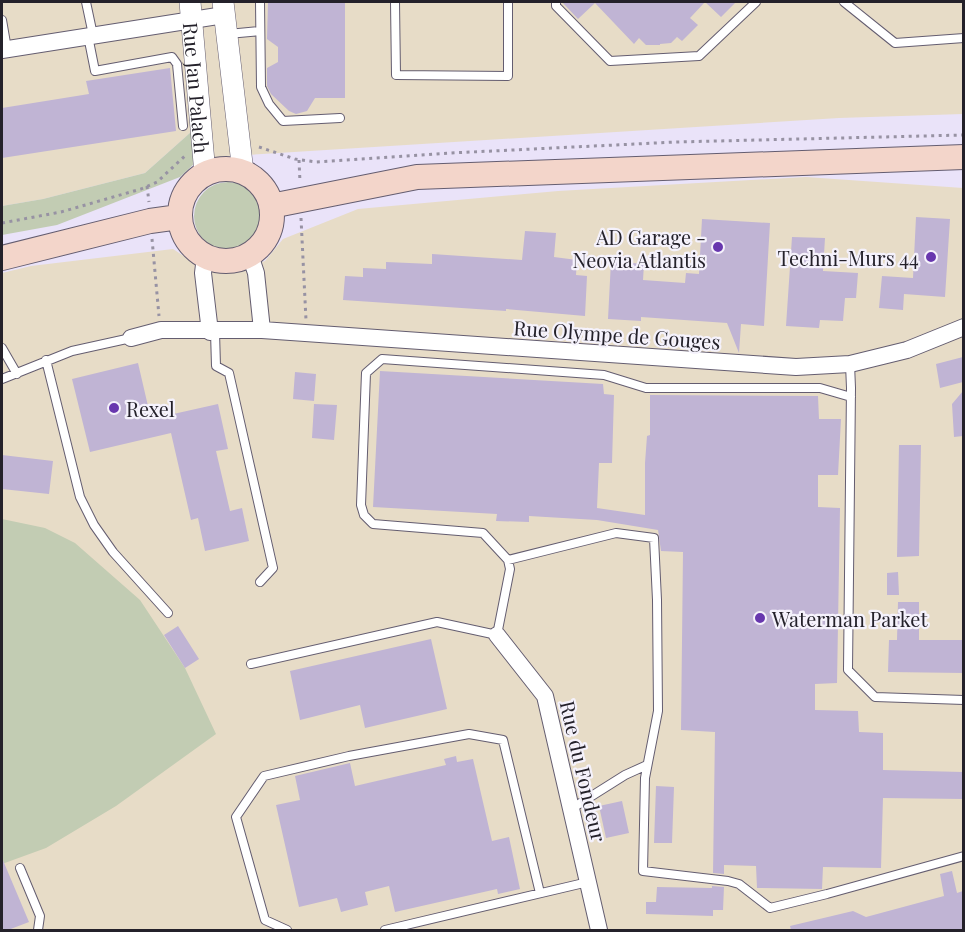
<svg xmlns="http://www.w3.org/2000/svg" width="965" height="932" viewBox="0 0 965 932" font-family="'Playfair Display',serif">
<rect width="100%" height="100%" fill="#eae3f9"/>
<!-- industrial -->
<path fill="#e7dcc7" d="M2 2H963V114L839 118 230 156 195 163 191 132 145 173 43 199 2 206Z
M806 177 963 188V930H2V273L31 266 173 249 193 262 210 270 229 272 265 261 283 239 358 209 558 191Z"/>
<!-- green -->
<path fill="#c2ccb3" d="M191 132 195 163 180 177 57 225 2 235V206L43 199 145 173Z
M194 216a34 34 0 1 1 68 0a34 34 0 1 1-68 0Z
M2 519 45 528 75 543 140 600 185 668 216 734 116 806 46 848 2 864Z"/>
<!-- building -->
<path fill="#c0b4d4" d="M268 2H345V98H315L307 111 296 114 289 111 271 94 267 86V68L278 62V47L267 39Z
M562 2H736L721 17 705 2 690 18 698 25 682 41 677 37 671 43 660 44V45H646L639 38 634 44 595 3 578 19Z
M170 68 176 131 2 158V108L89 94 86 81Z
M916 217 950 219 945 297 904 294 903 310 879 308 882 276 913 278Z
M702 219 770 223 764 326 741 324 739 353 727 323 641 317V321L608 319 611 261 644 264 643 280 685 283 686 273 699 274Z
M525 231 556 233 554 257 577 260 576 275 587 276 585 316 506 309V311L343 300 345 276 363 277V268L386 269V262L432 264V254L522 260Z
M792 237 825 238 823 271 858 273 856 298H845L843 321 820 320 819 328 786 326Z
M963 357V382L940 388 936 364Z
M138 363 151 419 218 404 228 449 216 451 230 511 242 508 249 541 205 551 198 518 191 520 171 433 90 452 72 379Z
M380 371 603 384 604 394 614 395 612 463H599L597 508 645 515V463L647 436 650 435V395L818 396 819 419H841L838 475H818V507L840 508 837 683 815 684V710L858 711 859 732 883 733V770L963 772V799L883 798 881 868 823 867 822 889 757 888 756 866 724 865V874L713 873 715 732 681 730 683 552 661 551 658 530 597 520 529 516V522L496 521 497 514 373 507Z
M295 372 316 374 314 401 293 399Z
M963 391V436L954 437 952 404Z
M314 404 337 405 334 440 312 438Z
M899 445H921L919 556 897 557Z
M2 455 53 461 49 494 2 489Z
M898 572 899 595H887V573Z
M898 602H919V640H963V673L888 672 889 640H897Z
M178 626 199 659 185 668 164 635Z
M431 639 447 709 365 728 360 705 300 720 290 671Z
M456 756 457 762 473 759 492 841 509 837 520 889 498 894 497 889 395 912 389 886 365 892 368 905 341 912 337 898 299 907 276 805 300 800 295 776 350 763 355 786 446 765 444 759Z
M656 786 674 787 672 843H654Z
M622 801 629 833 606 838 599 806Z
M2 858 29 922 8 930H2Z
M952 871 957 893 963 891V930H791L790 926 853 911 866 917 944 896 940 874Z
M712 886 724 887 723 910H713V916L646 914V902H656L657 887 712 888Z"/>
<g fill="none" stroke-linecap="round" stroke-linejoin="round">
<defs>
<path id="service" d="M86 2 93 35
M260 2 261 87 269 104 283 121 340 118
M395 2 396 75 508 76V2
M556 2V6L610 61 699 56 756 2
M844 2 895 43 964 38
M2 20 7 49
M228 34 260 31
M88 36 95 71 172 57 177 64 183 126
M215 332 216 366 229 373 273 568 260 582
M2 348 17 374
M46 360 80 497 94 525 113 552 168 613
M850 364 851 388 848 670 875 697 964 700
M2 379 72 351 131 338
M508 560 616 533 654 538 657 600 658 711 645 778 643 871 728 881 739 884 770 908 827 894 964 856
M251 664 437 622 497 635 510 569 508 560 483 533 373 524 364 515 361 505 366 373 382 359 604 375 646 388H820L851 397
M571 809 625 775 647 765
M20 868 40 916 38 930
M287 930 265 920 236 817 264 776 349 756 469 734 503 740 540 893
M385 930 588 882"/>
<path id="minor" d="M2 50 224 15
M250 255 256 273 262 330
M205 257 203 273 210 332
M131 338 161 330H262L796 367 850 364 907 350 964 327
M497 635 545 696 599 930"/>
<g id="tertiary">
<path id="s1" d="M190 2 205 174"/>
<path d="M223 2 243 172"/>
</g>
<path id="secondary" d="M180 215a46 46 0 1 1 92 0a46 46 0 1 1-92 0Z
M271 206 417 177 964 157
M2 258 150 221 179 217"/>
</defs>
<!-- service casing -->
<use href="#service" stroke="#645d70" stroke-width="10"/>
<!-- minor casing -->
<use href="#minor" stroke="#645d70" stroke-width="18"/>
<!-- tertiary casing -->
<use href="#tertiary" stroke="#645d70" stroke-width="22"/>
<!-- secondary casing -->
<use href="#secondary" stroke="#645d70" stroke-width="26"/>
<!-- path -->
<path stroke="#9792a3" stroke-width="3" stroke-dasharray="3 4.5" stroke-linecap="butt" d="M259 147 295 159 316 162 451 153 676 142 964 135
M299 160 300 182
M147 186 149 202
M301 218 306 320
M2 223 61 212 141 189 157 182 187 154
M152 239 159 316"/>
<!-- service -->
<use href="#service" stroke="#fff" stroke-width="8"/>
<!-- minor -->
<use href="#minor" stroke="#fff" stroke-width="16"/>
<!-- tertiary -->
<use href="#tertiary" stroke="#fff" stroke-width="21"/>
<!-- secondary -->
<use href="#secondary" stroke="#f3d5ca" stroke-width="24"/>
</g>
<!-- markers -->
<g fill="#6837ae" stroke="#f5f2fc" stroke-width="2">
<circle cx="718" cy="247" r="6"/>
<circle cx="931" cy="257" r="6"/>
<circle cx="114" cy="408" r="6"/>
<circle cx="760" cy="618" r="6"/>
</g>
<g text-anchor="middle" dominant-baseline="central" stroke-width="4.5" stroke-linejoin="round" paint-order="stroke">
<!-- street labels -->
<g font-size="20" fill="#24212a" stroke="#f5f2fc">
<text stroke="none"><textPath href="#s1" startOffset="86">Rue Jan Palach</textPath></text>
<text transform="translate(617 334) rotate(4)">Rue Olympe de Gouges</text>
<text transform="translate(584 771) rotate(77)">Rue du Fondeur</text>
</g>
<!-- poi labels -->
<g font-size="20" fill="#24212a" stroke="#f5f2fc" text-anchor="end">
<text x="706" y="236">AD Garage -<tspan x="706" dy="23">Neovia Atlantis</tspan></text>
<text x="919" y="257">Techni-Murs 44</text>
<text x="126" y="408" text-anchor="start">Rexel</text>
<text x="772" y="618" text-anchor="start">Waterman Parket</text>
</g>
</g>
<!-- border -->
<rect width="965" height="932" fill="none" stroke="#24212a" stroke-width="6"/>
</svg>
